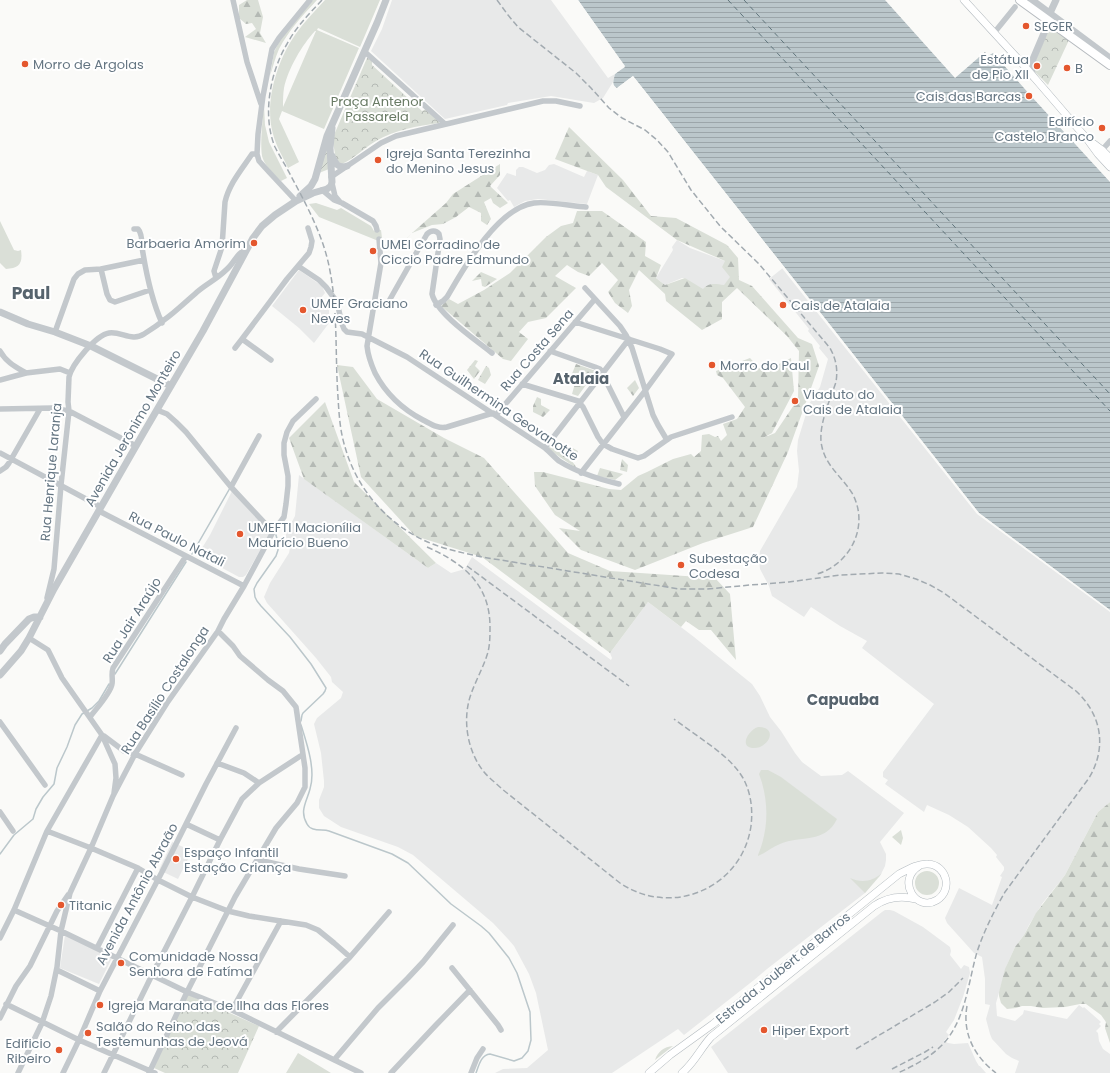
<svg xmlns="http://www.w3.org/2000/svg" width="1110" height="1073" viewBox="0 0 1110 1073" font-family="Poppins,sans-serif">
<defs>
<pattern id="forest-firs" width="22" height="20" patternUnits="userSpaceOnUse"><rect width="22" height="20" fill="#dadfd7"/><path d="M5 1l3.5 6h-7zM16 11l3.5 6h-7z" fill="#b4b9b4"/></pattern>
<pattern id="park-crowns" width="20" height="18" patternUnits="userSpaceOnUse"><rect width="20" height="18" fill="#dadfd7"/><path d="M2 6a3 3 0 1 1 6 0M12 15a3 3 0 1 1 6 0" fill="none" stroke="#b4b9b4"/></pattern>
<pattern id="garden-furrows" width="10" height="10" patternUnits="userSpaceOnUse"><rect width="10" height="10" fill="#dadfd7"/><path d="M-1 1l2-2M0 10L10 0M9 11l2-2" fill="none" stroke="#b4b9b4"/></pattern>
<pattern id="water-rules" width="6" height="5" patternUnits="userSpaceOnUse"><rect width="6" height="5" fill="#bbc7cb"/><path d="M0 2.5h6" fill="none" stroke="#9ca6aa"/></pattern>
</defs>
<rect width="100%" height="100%" fill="#fafaf8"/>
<!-- built -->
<path fill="#e8e9e9" d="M392 0H551L608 78 615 74 613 82 603 98 594 103 551 96 508 103 507 105 445 119 371 51 382 29Z
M554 164 584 177 587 171 598 175 587 204 538 199 525 201 514 207 510 200 508 201 497 188 507 173 516 176V170L519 167H523L537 173 545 170 549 165Z
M677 240 690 248 725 261 731 277 723 287 701 290 685 278H682L665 285 656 278 673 250 672 247Z
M784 267 979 513 1110 610V802L1098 812 1065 875 1042 904 1029 925 1024 935 1015 947 1007 965 996 1003 997 1016 1015 1021 1023 1014 1024 1010 1067 1019 1079 1005 1083 1008 1084 1007 1101 1022 1099 1024 1101 1026 1096 1031 1098 1033 1099 1041 1103 1049 1110 1054V1073H1015L1019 1061 1012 1058 1006 1054 992 1039 990 1034 986 1019 990 1005 985 1004V979L982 957 974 953 947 923 945 918 959 888 992 905 1002 877 1000 876 1004 870V867L996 857 997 855 991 848 968 827 949 815 927 805 924 812 885 784 888 780 883 777V772L934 704 862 648 867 641 840 626 811 607 804 617 772 596 769 586 760 569 759 560 760 551 797 487 799 471 797 451 798 440 809 404 820 387 828 359 819 348 820 346 808 331 809 329 769 279Z
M299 270 322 286 325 293 320 299 329 306V323L314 343 299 328 272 306Z
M299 475 428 568 436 563 451 573 465 569 472 557 611 660 612 658 610 653 648 602 694 637 752 684 760 696 770 717 781 731 795 753 802 762 821 776 842 775 848 771 904 813 880 842 886 854V860L885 866 880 876 865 893 767 969 754 980 684 1035 678 1029 612 1073H495L503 1069 527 1068 548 1050 536 993 529 974 514 946 508 939 493 923 413 855 398 847 341 827 324 816 319 808V800L324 787V781L321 753 314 724 317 718 341 698 343 692 332 682 331 677 316 658 267 603 264 597 270 583 289 553 290 548 286 538V533L295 516Z
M232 491 270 533 246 575 243 577H239L198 555 199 553 210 535Z
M172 842 192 851 178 879 159 870Z
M885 910H890L894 911 923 927 950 947 951 951 950 955 961 969 964 965 969 967 970 973 963 997 954 1020 946 1032 949 1035 944 1041 948 1043 954 1044 968 1043 976 1061 979 1066H980L986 1073H728L711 1047 882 912Z
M65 935 112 958 99 984 60 968Z"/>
<!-- grass -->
<path fill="#dadfd7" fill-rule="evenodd" d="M313 0H317C303 15 289 30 279 49 275 58 273 67 270 76L274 52 280 40Z
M325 0H380L360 47 318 28 317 30 359 48 324 129 282 111 279 119 299 162 288 168C283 157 276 146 273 134 264 103 277 61 295 35 304 22 315 11 325 0ZM315 31H316L283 107C283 101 283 94 284 88 288 69 302 45 315 31Z
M264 105 265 125 269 142 287 178 281 181C275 175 266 167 263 159 259 150 263 116 264 105Z
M316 203 337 210 341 208 371 226 374 231 381 230 382 238 376 240 319 217 309 204Z
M0 221 14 250 18 251 21 250C23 264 19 268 6 269L0 263Z
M758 727C778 726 770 748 754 748 739 748 747 731 758 727Z
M761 770H768L781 777 837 819C825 844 801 835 780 844 772 847 766 853 758 856V855C769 829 769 800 759 774Z
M901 830 903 838 901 845 892 837Z
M915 883a12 12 0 1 1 24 0a12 12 0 1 1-24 0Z
M882 873 865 893 850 878C861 883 872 882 882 873Z
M673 1046 655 1060C658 1051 664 1047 673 1046Z
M298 1053 331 1073H286Z"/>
<!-- forest -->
<path fill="url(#forest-firs)" d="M247 0H258L263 17 260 33 266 43 245 37 256 29 252 23 246 24 239 18V5Z
M569 127 623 180 651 216 676 218 727 245 738 258 739 280 752 286 798 338 812 344 819 366 788 452 753 527 703 543 635 570 581 550 559 528 580 531 555 515 535 486 534 472H543L609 489 621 490 638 476 647 472 673 459 691 454 694 457 701 451 702 435 709 434 715 437 718 436 721 441 727 435 723 424 737 419 745 407 723 378 717 375 716 371 750 358 763 372 791 358 794 391 772 433 763 438 775 433 798 399 799 351 787 336 737 288 722 302V319L702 330 666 301 665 294 639 270 629 290 632 306 628 313 615 303 608 292 618 280 602 263 589 276 578 272 567 265 555 276 576 288 546 318 528 322 519 332 528 339 511 361 503 359 441 306 449 299 458 304 484 290 510 273 546 237 561 226 573 223 577 211H602L646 242 645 256 661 265 656 278 665 285 685 278 703 289C709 282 716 284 724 285L730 277 722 267 725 261 677 240 606 187 598 175 555 159Z
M500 164V175L490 186 508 203 500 208 493 203 491 198 484 202 491 219 487 225 481 221V213L469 207 456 217 443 224 432 225 412 233 446 203 453 194Z
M411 234 398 248H384V245L405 240Z
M481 272 497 279 485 287 482 286 481 279 472 281Z
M475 360 478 361 475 366 480 371 474 379 467 370Z
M576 364 596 371 578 396 572 394 576 380 571 376Z
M337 365 353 367 377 399 444 438 484 458 568 553 610 571 715 578 730 594 736 660 711 630H699L686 621 681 627 648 602 610 653 482 557 415 536 361 477Z
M486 366 489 368 491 375 485 384 478 380Z
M635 380 639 388 633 396 627 388Z
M537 397 541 399V405L550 410 543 417 533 412V406Z
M325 402 354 482 436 563 428 568 304 479 289 438Z
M551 444 562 451 569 446 578 451 577 454 570 459 575 465 576 468 548 449Z
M622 459 628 465 627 472 620 470Z
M600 468 623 474 615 480 597 476Z
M1110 802V1043L1105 1028 1106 1022 1101 1015 1086 1004H1080L1065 1007 1042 1008 1031 1006H1022L1016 1008 1007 1009 1001 1003 999 996V992L1005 969 1015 947 1024 935 1036 913 1065 875 1098 812Z"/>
<!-- park -->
<path fill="url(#park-crowns)" d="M1050 26 1069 40 1048 85 1032 69Z
M367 58 372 59V65L422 111 426 109 439 121V123C418 126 394 130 376 141 364 148 354 159 342 164L336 160 333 142 334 135Z
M187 994 259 1026 238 1073H165L154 1068Z"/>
<!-- garden -->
<path fill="url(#garden-furrows)" d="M327 147 329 169 319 173Z"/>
<!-- water -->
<path fill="url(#water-rules)" d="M578 0H885L955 78 985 52 988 56 993 53 1031 96 1110 182V610L979 513 633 76 617 88C611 85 614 79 615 74L625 66Z"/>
<!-- pier -->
<path fill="#fafaf8" d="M576 0H578L625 67 613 75 614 72 623 66Z
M633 76 979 513 1110 610V612L977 514 632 79 619 89 617 88Z"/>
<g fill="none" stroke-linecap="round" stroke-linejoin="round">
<!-- stream -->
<path stroke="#bbc7cb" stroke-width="1.5" d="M276 535 278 543V550L276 556 257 583 254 589 255 597 257 601 261 606 290 637 311 664 326 688 325 691 323 694 303 713 302 715 301 721
M192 554 230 488
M115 674 186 562
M301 725C307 744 316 770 310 789 307 801 299 811 307 824 311 832 322 829 329 831L392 854 408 863 451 904 481 926 489 933 509 958 517 973 530 1012 531 1040 528 1051 522 1058 514 1061 490 1054C481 1055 479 1065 476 1073
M0 854 14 835 33 819 36 809 43 797 54 784 57 768 67 747 75 725 82 714 92 708 99 701 109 684"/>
<!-- ferry -->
<path stroke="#60757c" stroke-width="1" stroke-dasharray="5 4" stroke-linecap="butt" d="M728 0 1110 411
M744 0 1110 394"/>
<defs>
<path id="secondary" d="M964 0 1020 61 1087 139 1098 154 1110 167
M1094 144 1102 150 1110 158
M649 1073 670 1055 713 1024 899 874C907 870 919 863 928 864 947 865 953 890 937 900 916 913 896 880 919 866
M682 1073C695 1062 700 1049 711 1037L874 906C887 897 900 895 916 899"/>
<path id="primary" d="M1020 0 1110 65"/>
</defs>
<!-- secondary casing -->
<use href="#secondary" stroke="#b3babf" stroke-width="8"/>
<!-- primary casing -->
<use href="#primary" stroke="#b5babe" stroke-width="10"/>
<!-- minor -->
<path stroke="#c3c8cc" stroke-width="5.5" d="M233 0 247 62 261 104
M994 33 1015 7
M365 52 445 124
M1102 150 1110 141
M331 177 381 143 396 136 543 101H556L580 106
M332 183 335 196 340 202
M322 190 334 200 342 203 373 221 376 226 377 230
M296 201 269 172 259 161 257 154 258 134 263 96 272 49 279 38 310 0
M134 229H138C142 233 142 241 142 247 146 273 151 299 162 323
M379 239 381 263 367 346C368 356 371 364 375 373 386 394 402 409 423 420 431 424 438 429 447 427L493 413
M298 266 319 280 326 287 337 302 342 324 344 329 347 332 362 334 407 357 545 448C550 452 554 457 559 461 578 473 598 479 619 484
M101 269 107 294 110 300 115 302 150 290
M216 278 214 271 222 247 225 202C229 184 242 169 252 154H257
M585 288 620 326 626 335 632 348 653 415 658 425 667 440
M375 302 384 304 389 301 427 234C431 230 436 230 439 234L440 239 432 294C437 314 476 340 492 353
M436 305 443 301 447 297C464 268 497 208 534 203 548 201 572 206 586 207
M575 322 660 349 672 354 645 391 581 473
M55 332 74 279 78 274 85 270 101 269 144 260
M242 339 287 279 309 253 311 247 312 241 308 228
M235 348 242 339 271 360
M0 351C6 362 16 367 26 373
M550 351 595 367 600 369 624 417
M0 380 26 373 60 369 70 373
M522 384 578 401 583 407 598 437 603 444 612 449 638 458 644 456 671 437 732 417
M0 409 52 408 69 411 136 446
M157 410 167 414 176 422 186 432 231 487 273 532
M496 415 595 299
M545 448 629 339
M0 453 101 507
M0 471 6 467 9 463 40 409
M231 487 259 436
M99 511 244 586
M47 598 54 569 61 485 69 411 68 402 69 377C72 364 96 335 109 333 121 331 132 342 144 334 164 322 179 308 197 292 206 284 217 279 226 270 234 264 237 252 247 249
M29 638 48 650 62 678 102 735 115 764 116 778 114 793
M90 717C95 710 111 693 112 684 113 679 111 674 113 668L186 556
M0 722 45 785
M104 736 124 751 135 754 182 775
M217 763 244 773 259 783
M0 812 13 831
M186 824 220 840
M47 831 91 848 138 868 158 880 192 897 228 911 249 916 306 925 318 930 334 943 350 957
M257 859 263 861 299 869 345 876
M14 910 61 931 187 992 232 1010 361 1073
M0 938 14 910 47 831 102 735
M97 948 138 868
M452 968 498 1025 501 1030
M57 970 100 991
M6 1004 79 1040 155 1073
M232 1010 281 921
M0 1018 16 986 30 966 57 911 68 895
M276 1032 350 957 389 912
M334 1060 378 1008 408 978 423 962 453 925
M18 1073 42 1023 51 996 57 967 61 931 70 893 91 848 113 796 135 754 167 703 218 631 224 619 244 586 273 532 284 517 286 504 288 486V476L284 455V443L287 432 293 421 316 399
M63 1073 79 1040 100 991 164 868 206 784 236 728
M104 1073 152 975 192 897 220 840 242 799 259 783 302 755
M149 1073 187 992 235 897 276 828 297 803 305 787V768L296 707 283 691 268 680 240 656 233 646 218 631
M391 1073 436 1025 470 990
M471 1073 477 1058 483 1049"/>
<!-- tertiary -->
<path stroke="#c3c8cc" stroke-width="7" d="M1032 0 1110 58
M1033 77 1031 69 1033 59 1047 26 1050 13 1056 0
M332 156C335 163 338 169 347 166
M300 196 311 186 315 179 327 136 377 23 386 0
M0 312 28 324 55 332 91 346 171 386
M0 651 5 644 29 619 34 617H40
M0 675 21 651 29 638 54 589 144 432 203 331 253 238 262 226 275 215 296 201 313 193 327 189 331 186 332 182 330 148 332 128"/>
<!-- secondary -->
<use href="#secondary" stroke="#fff" stroke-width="7"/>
<!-- primary -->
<use href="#primary" stroke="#fff" stroke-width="8"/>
<!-- rail -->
<path stroke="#a2aab0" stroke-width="1.5" stroke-dasharray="6 3" stroke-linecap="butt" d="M322 0C309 14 296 27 287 44 270 72 262 116 275 147 280 157 286 166 291 176 307 206 324 237 330 271 338 313 335 355 338 397 339 414 340 431 345 447 357 490 389 526 430 543 447 550 464 553 482 557L679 589H707L750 585 789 582 840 575 882 573 899 574 916 579 930 585 944 593 1076 691C1102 715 1107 748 1089 778L1005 892C994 911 984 931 977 952 968 983 966 1018 944 1043 931 1057 915 1065 898 1073
M497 0 508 15 518 27 576 73 591 88 609 108 622 118 645 130 657 140 668 152 691 190 720 226 759 264 830 348C836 359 838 369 836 382 830 400 817 428 822 447 826 466 842 477 852 493 870 525 851 564 817 574
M427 547C463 563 490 584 490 627 490 635 490 644 488 652 484 666 476 680 471 694 462 719 467 751 484 772 489 778 496 783 502 789L620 883C672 918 742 888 751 826 753 809 751 793 743 778 734 763 721 753 706 742 696 735 685 727 674 719
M467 566 629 686
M967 1006C962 1034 975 1057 996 1073
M856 1049 935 1002 949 992 963 978
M892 1069 925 1052 933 1047"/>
</g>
<!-- markers -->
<g fill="#e4572e" stroke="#fff" stroke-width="1.5">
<circle cx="1026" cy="26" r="4"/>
<circle cx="25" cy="64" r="4"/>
<circle cx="1037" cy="66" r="4"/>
<circle cx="1067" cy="68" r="4"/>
<circle cx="1029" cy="96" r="4"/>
<circle cx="1102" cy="128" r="4"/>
<circle cx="378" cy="160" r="4"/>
<circle cx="254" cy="243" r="4"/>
<circle cx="373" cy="251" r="4"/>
<circle cx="783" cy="305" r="4"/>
<circle cx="303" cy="310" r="4"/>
<circle cx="712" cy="365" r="4"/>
<circle cx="795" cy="401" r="4"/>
<circle cx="240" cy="534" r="4"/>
<circle cx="681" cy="565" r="4"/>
<circle cx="176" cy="859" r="4"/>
<circle cx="61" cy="905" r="4"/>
<circle cx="121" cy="963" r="4"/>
<circle cx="100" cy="1005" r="4"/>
<circle cx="764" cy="1030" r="4"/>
<circle cx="88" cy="1033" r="4"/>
<circle cx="59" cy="1050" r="4"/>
</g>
<g text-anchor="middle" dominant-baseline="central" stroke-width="4" stroke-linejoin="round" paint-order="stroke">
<!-- poi labels -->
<g font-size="13" fill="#657683" stroke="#fff" text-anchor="start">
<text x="1034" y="26">SEGER</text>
<text x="1029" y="59" text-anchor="end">Estátua<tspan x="1029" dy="15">de Pio XII</tspan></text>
<text x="33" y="64">Morro de Argolas</text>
<text x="1075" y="68">B</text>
<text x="1021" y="96" text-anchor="end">Cais das Barcas</text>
<text x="1094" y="121" text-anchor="end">Edifício<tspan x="1094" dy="15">Castelo Branco</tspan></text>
<text x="386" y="153">Igreja Santa Terezinha<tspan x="386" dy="15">do Menino Jesus</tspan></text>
<text x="246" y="243" text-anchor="end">Barbaeria Amorim</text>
<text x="381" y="244">UMEI Corradino de<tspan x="381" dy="15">Ciccio Padre Edmundo</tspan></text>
<text x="311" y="303">UMEF Graciano<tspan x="311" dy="15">Neves</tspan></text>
<text x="791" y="305">Cais de Atalaia</text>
<text x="720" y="365">Morro do Paul</text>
<text x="803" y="394">Viaduto do<tspan x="803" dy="15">Cais de Atalaia</tspan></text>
<text x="248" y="527">UMEFTI Macionília<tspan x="248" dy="15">Maurício Bueno</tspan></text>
<text x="689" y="558">Subestação<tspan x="689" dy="15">Codesa</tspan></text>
<text x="184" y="852">Espaço Infantil<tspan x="184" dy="15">Estação Criança</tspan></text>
<text x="69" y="905">Titanic</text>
<text x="129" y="956">Comunidade Nossa<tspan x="129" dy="15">Senhora de Fatíma</tspan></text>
<text x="108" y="1005">Igreja Maranata de Ilha das Flores</text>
<text x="96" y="1026">Salão do Reino das<tspan x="96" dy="15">Testemunhas de Jeová</tspan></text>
<text x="772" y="1030">Hiper Export</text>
<text x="51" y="1043" text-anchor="end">Edificio<tspan x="51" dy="15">Ribeiro</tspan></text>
</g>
<!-- park labels -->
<g font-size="13" fill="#687a64" stroke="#fff">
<text x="377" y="101">Praça Antenor<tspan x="377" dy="15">Passarela</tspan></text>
</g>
<!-- street labels -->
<g font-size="13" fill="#657683" stroke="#fff">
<text transform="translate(537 350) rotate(-49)">Rua Costa Sena</text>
<text transform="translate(499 405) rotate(34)">Rua Guilhermina Geovanotte</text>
<text transform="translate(133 428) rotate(-60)">Avenida Jerônimo Monteiro</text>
<text transform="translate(51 472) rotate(-85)">Rua Henrique Laranja</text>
<text transform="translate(177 539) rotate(27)">Rua Paulo Natali</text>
<text transform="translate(132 620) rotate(-58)">Rua Jair Araújo</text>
<text transform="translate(165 690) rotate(-57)">Rua Basílio Costalonga</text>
<text transform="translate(137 894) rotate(-62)">Avenida Antônio Abraão</text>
<text transform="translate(783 968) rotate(-39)">Estrada Joubert de Barros</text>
</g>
<!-- quarter labels -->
<g font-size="15" font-weight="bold" fill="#57646e" stroke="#fff">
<text x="581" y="378">Atalaia</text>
<text x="843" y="699">Capuaba</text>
</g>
<!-- district labels -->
<g font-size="17" font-weight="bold" fill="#57646e" stroke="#fff">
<text x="31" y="293">Paul</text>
</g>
</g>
</svg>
